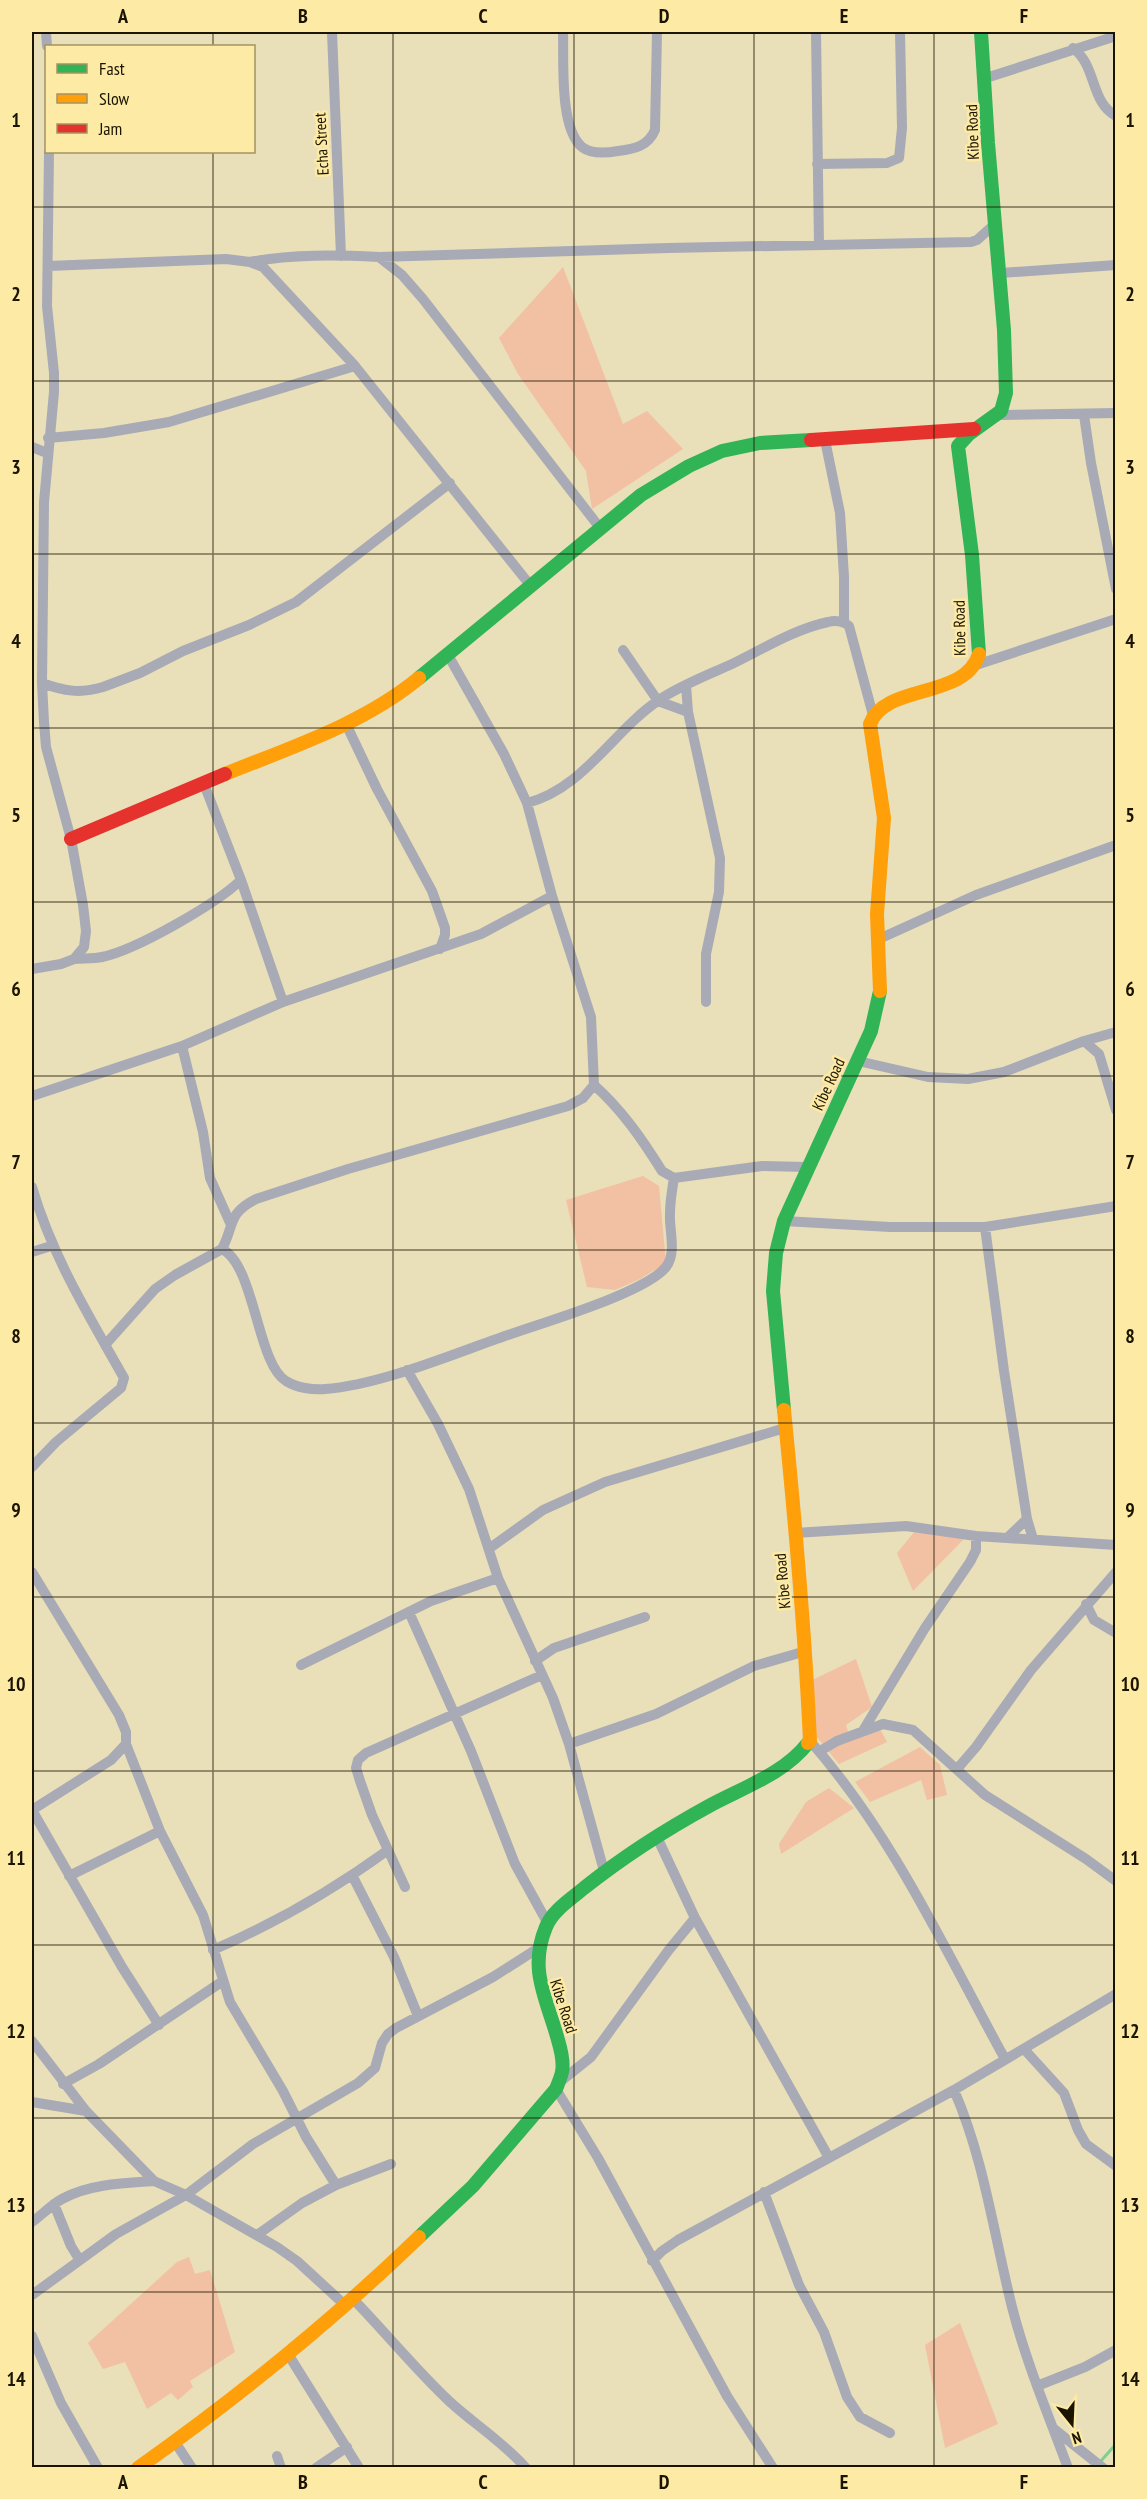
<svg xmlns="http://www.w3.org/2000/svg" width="1147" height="2499" viewBox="0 0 1147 2499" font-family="'PT Sans Narrow',sans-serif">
<rect width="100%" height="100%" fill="#e9dfb9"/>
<!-- green -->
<path fill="#f2c0a3" d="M563 267 623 424 647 411 683 449 592 509 586 471 518 374 499 338Z
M643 1176 659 1186 666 1263 640 1279 615 1290 587 1287 566 1200Z
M915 1531 964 1539 913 1591 897 1553Z
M856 1659 872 1707 846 1725 851 1741 880 1729 887 1742 839 1764 816 1736 808 1682Z
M920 1747 940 1765 947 1795 927 1800 921 1780 870 1802 855 1782Z
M829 1788 854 1808 781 1854 779 1844 806 1802Z
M189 2257 195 2274 210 2270 235 2352 190 2381 193 2387 178 2400 171 2393 147 2409 125 2362 103 2369 88 2343 177 2262Z
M960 2323 998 2424 945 2448 925 2345Z"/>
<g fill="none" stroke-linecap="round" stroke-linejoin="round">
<!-- stream -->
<path stroke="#7ecf94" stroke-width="3" d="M1100 2462 1116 2444"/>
<!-- street -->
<path stroke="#a8aab6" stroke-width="10" d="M46 32 47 46
M332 32 341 256
M563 32C564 60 559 128 582 147 591 154 607 153 618 151 635 149 648 146 655 130L657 32
M816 32 819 245
M1073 48C1097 66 1090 102 1116 116
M986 78 1116 36
M817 164 887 163 899 158 902 128 900 32
M379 257 402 275 423 299 600 528
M250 262C292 254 336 255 379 257L668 248 971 242 977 240 995 224
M48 266 226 259 250 262 263 267 355 366 530 585
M1000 273 1116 265
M999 415 1116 413
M1084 415 1091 463 1116 589
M48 438 104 433 169 422 355 366
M825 440 840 513 844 577V621
M32 447 47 453
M623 650 658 701 688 712
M976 665 1116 619
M42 683C64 691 80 694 103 687L140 673 183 651 249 625 296 602 450 483
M686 685 688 712 720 858 719 892 706 954V1002
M346 724 377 789 432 891 445 928V935L440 949
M204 784 241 880 283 1002
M527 803C583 789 613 731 659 700 681 685 708 675 732 664 763 649 795 629 828 622 836 620 843 621 849 626L873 715
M879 939 976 895 1116 845
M74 959C83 958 93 959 102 957 136 950 216 904 241 880
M32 969 61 964 74 959 84 947 86 931 83 905 71 839 46 747 44 722 42 683 44 502 54 392V373L47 306 49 152
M1084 1041 1099 1054 1116 1110
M182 1046 203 1132 210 1178 231 1225
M858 1061 928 1077 968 1079 1004 1072 1084 1041 1116 1032
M594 1085C622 1110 642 1139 662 1171L674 1178 762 1166 807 1167
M32 1096 182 1046 283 1002 481 934 552 896
M32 1187C52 1256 89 1316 124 1378L121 1388 56 1442 32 1467
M784 1221 890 1227H985L1116 1206
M985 1227 1004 1371 1027 1519 1033 1539
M222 1249C235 1224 227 1214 256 1199L348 1169 568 1106 583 1098 594 1085 591 1017 552 896 527 803 504 754 448 655
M32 1252 51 1246
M105 1345 155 1289 175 1275 222 1249C255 1265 257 1364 286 1381 297 1388 313 1390 325 1389 381 1385 455 1353 508 1335 544 1322 645 1293 666 1267 677 1253 669 1230 670 1214 670 1201 672 1190 674 1178
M407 1370 438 1424 469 1489 498 1578 553 1698 569 1744 604 1871
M795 1533 906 1526 976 1536 1116 1545
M1007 1538 1027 1519
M490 1548 543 1510 605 1482 785 1428
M32 1572 119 1715 126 1732V1744L160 1831 203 1915 230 2002 283 2091 306 2137 336 2185
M1086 1604 1094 1620 1116 1633
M409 1612 471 1751 515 1864 547 1922
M535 1661 554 1648 645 1617
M301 1665 431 1601 498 1578
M864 1729 925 1628 970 1562 976 1550V1536
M810 1741C893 1835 945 1950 1005 2059
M569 1744 656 1714 754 1666 806 1651
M820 1751 837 1741 883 1724 913 1730 985 1795 1086 1859 1116 1881
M957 1769 976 1747 1031 1670 1116 1572
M32 1810 122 1967 159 2025
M32 1810 111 1760 126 1744
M656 1835 695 1918 828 2156
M352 1875 394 1957 418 2016
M69 1876 160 1831
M405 1887 372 1815 360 1781 356 1768 358 1760 366 1753 542 1675
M213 1950C276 1923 333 1890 388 1850
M32 2041 86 2111 154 2181 186 2195 277 2247 297 2261 346 2306
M1024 2049 1064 2093 1078 2130 1086 2144 1116 2166
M561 2081 591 2057 668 1951 695 1918
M63 2084 99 2064 223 1981
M556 2089 598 2158 727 2396 773 2468
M954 2090C984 2159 994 2235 1012 2307 1026 2362 1048 2414 1068 2468
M32 2102 86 2111
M764 2192 799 2285 824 2332 847 2397 860 2417 890 2433
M54 2204 71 2246 79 2259
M32 2222C42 2215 51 2205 62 2199 89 2184 124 2183 154 2181
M257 2235 302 2203 336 2185 391 2164
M652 2261 662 2251 678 2240 954 2090 1116 1994
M32 2295 116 2234 186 2195 253 2144 358 2083 375 2068 382 2043 388 2034 396 2028 493 1977 537 1949
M354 2300C386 2333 415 2369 449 2401 474 2424 503 2442 526 2468
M32 2336 61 2403 98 2468
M288 2354 359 2468
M1037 2386 1085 2367 1116 2350
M1054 2429 1103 2468
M175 2442 192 2468
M277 2456 281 2468
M316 2468 347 2447"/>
<!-- fast -->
<path stroke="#30b455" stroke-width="14" d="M979 654 972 555 958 446 969 434 1001 411 1006 393 1004 330 988 143 981 32
M419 678 641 495 689 466 722 451 760 443 811 440
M784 1410 773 1291 776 1253 784 1221 871 1031 880 991
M419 2237 473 2186 556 2089C558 2084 561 2077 562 2072 564 2062 561 2050 558 2040 547 1999 528 1970 546 1927 552 1911 571 1899 584 1888 623 1857 665 1830 709 1806 742 1788 784 1774 808 1743"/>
<!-- slow -->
<path stroke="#ff9f0a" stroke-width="14" d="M225 774C292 747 363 724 419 678
M880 991 877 914 884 818 870 724C885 683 965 700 979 654
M784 1410C795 1520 805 1631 810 1741L808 1743
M138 2468C237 2398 332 2321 419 2237"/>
<!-- jam -->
<path stroke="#e5322d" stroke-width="14" d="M811 440 974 429
M71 839 225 774"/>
</g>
<!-- grid -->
<path fill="none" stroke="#1b1400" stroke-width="1.5" stroke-opacity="0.55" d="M213 32V46M393 32V2468M574 32V2468M754 32V2468M934 32V2468M213 152V2468M32 207H1116M32 381H1116M32 554H1116M32 728H1116M32 902H1116M32 1076H1116M32 1250H1116M32 1423H1116M32 1597H1116M32 1771H1116M32 1945H1116M32 2118H1116M32 2292H1116"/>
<g text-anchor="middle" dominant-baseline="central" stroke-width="5" stroke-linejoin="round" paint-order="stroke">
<!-- street labels -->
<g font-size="16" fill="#1b1400" stroke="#fdeaa5">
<text transform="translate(972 132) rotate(-92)">Kibe Road</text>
<text transform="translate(321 144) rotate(-93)">Echa Street</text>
<text transform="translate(959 628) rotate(-91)">Kibe Road</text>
<text transform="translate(828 1084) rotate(-65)">Kibe Road</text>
<text transform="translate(782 1581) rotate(-95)">Kibe Road</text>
<text transform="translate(564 2006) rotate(72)">Kibe Road</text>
</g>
</g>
<!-- border -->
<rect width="1147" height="2499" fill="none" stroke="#fdeaa5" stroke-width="66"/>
<!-- legend -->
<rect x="45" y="45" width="210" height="108" fill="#fdeaa5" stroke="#a39463" stroke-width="1.5"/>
<rect x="57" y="64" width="30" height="9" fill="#30b455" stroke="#a39463" stroke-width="1.5"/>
<text x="99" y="75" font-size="18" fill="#1b1400">Fast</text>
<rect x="57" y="94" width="30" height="9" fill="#ff9f0a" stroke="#a39463" stroke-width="1.5"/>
<text x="99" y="105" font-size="18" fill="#1b1400">Slow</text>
<rect x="57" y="124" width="30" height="9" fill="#e5322d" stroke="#a39463" stroke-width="1.5"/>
<text x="99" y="135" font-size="18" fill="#1b1400">Jam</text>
<!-- north arrow -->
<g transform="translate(1072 2424) rotate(162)" stroke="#fdeaa5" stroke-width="4.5" paint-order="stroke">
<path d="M0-4.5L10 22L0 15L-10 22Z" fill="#1b1400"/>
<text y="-9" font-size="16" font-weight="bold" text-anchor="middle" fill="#1b1400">N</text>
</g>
<rect x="33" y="33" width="1081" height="2433" fill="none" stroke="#1b1400" stroke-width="2"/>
<g font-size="20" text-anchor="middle" font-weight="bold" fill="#1b1400">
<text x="123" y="23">A</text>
<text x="303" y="23">B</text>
<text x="483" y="23">C</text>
<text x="664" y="23">D</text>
<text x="844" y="23">E</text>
<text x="1024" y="23">F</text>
<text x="16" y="127">1</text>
<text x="1130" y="127">1</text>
<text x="16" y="301">2</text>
<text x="1130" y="301">2</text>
<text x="16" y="474">3</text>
<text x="1130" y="474">3</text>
<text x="16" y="648">4</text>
<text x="1130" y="648">4</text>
<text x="16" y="822">5</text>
<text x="1130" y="822">5</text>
<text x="16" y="996">6</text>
<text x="1130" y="996">6</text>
<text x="16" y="1169">7</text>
<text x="1130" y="1169">7</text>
<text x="16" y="1343">8</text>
<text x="1130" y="1343">8</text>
<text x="16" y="1517">9</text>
<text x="1130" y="1517">9</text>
<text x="16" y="1691">10</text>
<text x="1130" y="1691">10</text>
<text x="16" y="1865">11</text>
<text x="1130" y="1865">11</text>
<text x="16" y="2038">12</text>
<text x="1130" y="2038">12</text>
<text x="16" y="2212">13</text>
<text x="1130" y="2212">13</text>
<text x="16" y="2386">14</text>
<text x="1130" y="2386">14</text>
<text x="123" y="2489">A</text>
<text x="303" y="2489">B</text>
<text x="483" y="2489">C</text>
<text x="664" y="2489">D</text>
<text x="844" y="2489">E</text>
<text x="1024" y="2489">F</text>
</g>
</svg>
